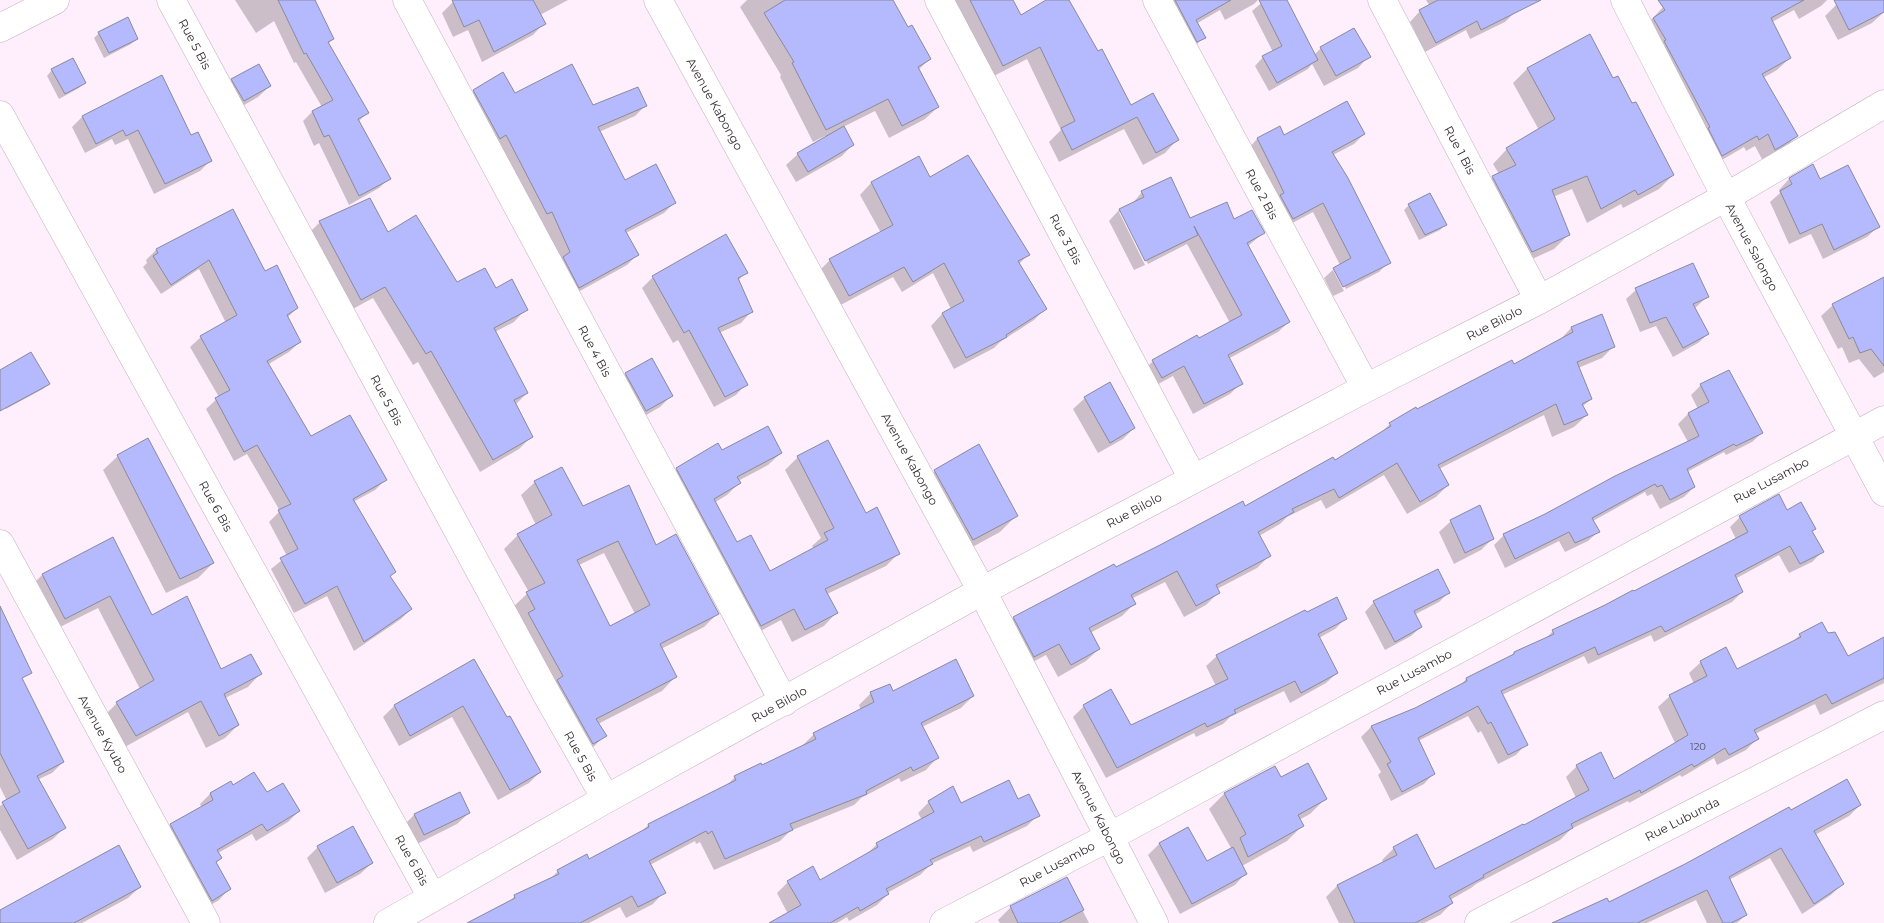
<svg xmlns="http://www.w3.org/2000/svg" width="1884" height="923" viewBox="0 0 1884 923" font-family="Montserrat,sans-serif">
<rect width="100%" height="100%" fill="#ffeefc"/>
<!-- shadow -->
<path fill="#0003" fill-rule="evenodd" d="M235 0H317L315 1 333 39 328 44 367 113 358 122 389 179 379 188 349 205 319 143 314 146 303 121 312 112 322 107 296 62 294 63 274 21 256 33Z
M455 0H568L540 15 544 23 533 35 482 62 468 30 453 37 442 13Z
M747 0H892L908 29 930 59 918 70 938 107 925 119 889 138 875 111 843 127 853 144 842 156 796 182 786 165 798 154 826 137 825 136 813 142 780 77 781 75 740 7Z
M951 0H1012L1020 17 1048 0H1067L1130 106 1177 140 1165 153 1143 165 1124 129 1059 162 1049 142 1061 130 1027 59 990 78Z
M1156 0H1258L1254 4 1225 20 1220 10 1196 24 1204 37 1191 50Z
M1265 0H1286L1314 55 1321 48 1369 56 1358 68 1324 86 1312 64 1308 69 1269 91 1255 66 1263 57 1273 52 1252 11Z
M1426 0H1510L1516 11 1505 22 1470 39 1466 30 1425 52 1410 22 1420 11 1430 6Z
M1675 0H1827L1821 6 1799 19 1794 10 1772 22 1790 58 1777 70 1763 78 1797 136 1784 148 1763 161 1755 146 1746 151 1744 147 1710 167 1641 31 1663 7Z
M1845 0H1878L1884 12 1872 23 1838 40 1825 16 1837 4Z
M99 33 137 39 131 44 104 58 94 38Z
M1589 35 1612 80 1632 105 1673 175 1659 189 1623 208 1621 204 1587 223 1572 189 1553 197 1568 235 1554 249 1517 266 1478 191 1493 177 1499 174 1493 164 1507 149 1539 130 1513 83 1527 69Z
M52 70 85 82 79 88 59 99 47 76Z
M162 77 190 137 210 161 200 171 154 194 128 139 115 145 112 139 85 153 72 127 82 117Z
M232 80 270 86 258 97 232 112 221 91Z
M474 91 515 95 593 107 645 106 635 116 599 132 624 182 674 203 664 213 626 233 637 255 627 265 569 297 560 261 542 221 537 224 464 101Z
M1279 128 1284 137 1364 134 1354 144 1333 155 1389 262 1379 272 1346 289 1336 270H1333L1344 291 1333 296 1324 278 1334 269 1340 265 1313 212 1283 228 1248 149 1257 139Z
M918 158 929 178 1028 255 1018 265 1045 309 1034 320 1000 342 994 348 954 369 931 326 942 314 951 309 933 273 902 292 893 277 837 307 819 271 830 260 881 233 860 195 871 183Z
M1812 166 1820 181 1878 227 1867 237 1823 259 1811 234 1789 244 1770 202 1780 193 1779 190 1789 179Z
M1142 192 1190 220 1233 221 1263 233 1247 247 1289 322 1278 332 1228 359 1241 383 1230 394 1193 414 1173 376 1151 388 1142 372 1153 361 1197 337 1198 339 1230 323 1187 244 1148 264 1122 212H1119L1145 265 1134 270 1109 221 1119 210 1132 204Z
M1409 205 1445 225 1440 230 1419 240 1404 210Z
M232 210 265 273 297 308 287 318 300 342 289 352 267 365 311 438 385 480 375 490 353 502 394 572 389 577 411 609 401 619 354 651 327 596 294 613 271 569 287 556 269 522 280 511 247 454 234 461 206 409 219 397 190 347 201 337 226 323 199 269 161 294 143 267 147 263 146 260 156 250Z
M320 222 387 234 457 284 495 290 526 309 514 322 495 332 527 393 515 405 531 437 519 449 480 472 418 362 413 365 373 298 349 311 308 234Z
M746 272 738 281 751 312 741 323 719 333 746 384 736 395 714 407 678 340 673 343 642 288 653 277Z
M1884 279V372L1874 378 1859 359 1849 363 1842 347 1838 349 1821 316 1833 305Z
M1636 290 1707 297 1694 309 1708 334 1698 343 1673 357 1656 326 1640 332 1626 299Z
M1571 328 1614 346 1602 358 1578 368 1591 399 1582 407 1587 415 1574 427 1552 437 1544 415 1439 469 1448 485 1436 497 1407 514 1384 475 1326 509 1321 500 1287 517 1280 524 1259 536 1269 556 1257 568 1217 589 1218 593 1206 605 1184 617 1165 582 1131 599 1134 604 1122 616 1090 633 1099 649 1086 661 1058 677 1046 655 1021 668 1001 630 1014 618 1245 508 1334 462 1378 435 1390 424 1514 365 1559 341Z
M0 372 49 384 43 389 6 409 0 397Z
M626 374 671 396 660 407 634 422 615 386Z
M1701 385 1762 433 1752 442 1726 455 1724 452 1687 472 1694 487 1684 497 1660 509 1652 494 1647 496 1645 492 1593 521 1598 532 1588 541 1565 552 1559 541 1505 568 1494 545 1504 535 1688 442 1678 424 1688 414 1698 409 1691 395Z
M1085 398 1134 428 1123 439 1098 453 1073 409Z
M721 452 781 453 768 465 738 481 739 483 727 495 714 503 737 544 770 572 814 549 812 546 821 538 785 470 798 457 865 514 898 554 886 566 827 594 836 613 824 626 792 642 781 620 748 638 664 482 677 469Z
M118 456 213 563 198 578 166 593 103 470Z
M935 471 1017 515 1000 532 956 556 918 487Z
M535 482 656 546 717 614 704 627 661 649 675 677 662 691 598 724 605 736 591 749 513 607 529 592 504 549 518 535 536 525 521 495ZM604 553 635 614 609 628 579 565Z
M1787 512 1814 529 1811 532 1822 552 1812 562 1789 573 1779 555 1735 579 1742 592 1732 602 1654 642 1651 635 1588 664 1584 656 1502 695 1526 744 1516 755 1498 764 1481 731 1478 733 1468 716 1418 741 1434 773 1424 784 1391 801 1378 775 1381 772 1361 737 1371 727 1415 709 1461 685 1466 679 1510 657 1514 653 1544 640 1553 631 1633 593 1736 539 1730 527 1740 517Z
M1451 521 1492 539 1481 550 1454 564 1439 532Z
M113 539 152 616 220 671 260 674 248 687 225 698 238 725 225 738 206 748 188 712 123 748 105 715 117 703 140 689 98 608 52 631 30 587 42 575Z
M1449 592 1439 602 1414 615 1421 627 1411 636 1385 650 1365 612 1374 602Z
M1306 613 1346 618 1335 629 1319 638 1337 673 1326 683 1290 703 1284 691 1230 717 1223 724 1196 737 1194 733 1106 778 1073 717 1084 706 1130 727 1216 686 1206 666 1217 656Z
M1827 634 1847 657 1884 642V683L1820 715 1815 704 1755 734 1757 739 1746 750 1717 765 1714 758 1682 777 1680 775 1629 803 1628 801 1571 829 1560 840 1476 884 1471 888 1450 900 1452 903 1440 915 1424 923H1339L1326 897 1337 886 1384 863 1382 860 1394 848 1435 871 1524 827 1576 798 1566 777 1577 766 1613 780 1676 745 1658 707 1670 696 1694 684 1689 673 1701 662 1737 671 1791 643 1800 635Z
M474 661 507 719 540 772 529 783 498 800 452 717 399 746 383 717 394 706Z
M871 693H893L973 696 961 708 922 727 937 758 926 770 901 782 899 778 861 798 854 805 790 831 780 841 714 870 700 842 696 844 695 841 650 865 664 892 653 904 626 918 620 907 589 923H471L507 904 515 896 548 881 558 871 589 861 640 833 648 825 724 788 735 777 761 767 803 747 802 746 814 734 861 710 859 705Z
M0 701 63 762 52 773 37 780 64 828 53 839 17 860 0 830V806L7 801 0 787Z
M1274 767 1280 779 1325 799 1310 814 1299 820 1302 826 1287 841 1242 866 1246 873 1235 885 1180 914 1148 855 1159 844 1188 828 1206 863 1227 851 1231 848 1209 809 1224 794Z
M231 782 233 786 267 794 299 811 288 822 256 841 252 834 218 853 221 858 215 864 229 889 219 900 201 911 160 836 171 825 202 808 200 804 210 794Z
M459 793 469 813 457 824 413 846 403 826 414 815Z
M1018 801 1038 815 1027 826 973 852 970 846 931 864 920 875 887 893 888 894 877 905 849 921 847 917 837 923H771L788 914 777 893 788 882 820 881 866 855 877 844 922 820 918 813 929 802 961 804Z
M1860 805 1849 816 1815 835 1842 884 1831 895 1802 914 1770 858 1729 880 1746 915 1737 923H1707L1696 900 1647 923H1572L1790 812Z
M318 847 372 863 360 874 325 893 307 858Z
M1066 878 1089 923H1000L998 920 1011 907Z
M140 887 128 898 82 923H0V911Z"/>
<!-- building -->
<path fill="#b5b9fe" stroke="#898a9c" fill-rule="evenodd" d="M278 0H315L334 39 328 42 369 113 358 119 391 179 359 196 329 135 324 137 312 111 333 100 306 53 304 54Z
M452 0H533L546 24 494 52 479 20 464 27Z
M785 0H893L908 27 912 25 931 59 918 67 939 107 902 126 888 99 826 130 792 63 794 62 764 13Z
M970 0H1013L1021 15 1046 0H1069L1098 51 1102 49 1131 105 1153 93 1179 140 1156 153 1137 117 1072 150 1061 128 1075 121 1040 47 1003 66Z
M1175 0H1231L1196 20 1206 38 1197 42Z
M1259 0H1287L1318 60 1277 83 1262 56 1282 46Z
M1438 0H1541L1481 30 1477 21 1436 43 1419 10Z
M1658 0H1804L1771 18 1791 58 1762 74 1798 136 1775 150 1768 134 1759 140 1757 136 1722 156 1708 128 1710 127 1664 41 1666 40 1653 18 1665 10Z
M1834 0H1884V12L1849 30Z
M128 17 138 39 109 53 98 32Z
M1354 28 1371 57 1336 76 1320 47Z
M1590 34 1613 78 1618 76 1632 103 1636 102 1674 175 1638 195 1635 190 1601 209 1587 176 1552 190 1570 235 1532 252 1492 176 1516 165 1506 148 1555 119 1527 68Z
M73 58 86 83 65 94 51 69Z
M259 64 271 86 244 101 231 79Z
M572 64 593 105 638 87 647 106 598 127 625 180 656 164 676 203 625 230 639 255 579 288 563 257 570 252 552 212 547 214 506 135 500 139 473 90 503 72 515 93Z
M162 75 191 135 198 132 212 161 165 184 138 130 126 136 123 130 96 144 82 116Z
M1347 101 1365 134 1332 152 1348 178 1391 263 1343 287 1333 268 1351 258 1323 203 1293 219 1280 195 1284 193 1275 174 1257 138 1280 126 1284 135Z
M844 126 854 145 808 172 797 153Z
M968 155 1030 255 1018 261 1047 309 1006 335 1007 337 966 358 942 313 964 301 944 263 913 282 904 267 849 296 829 259 893 225 871 182 919 156 930 177Z
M1813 164 1820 179 1848 165 1880 227 1834 250 1822 224 1800 234 1780 191 1792 184 1789 178Z
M1171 177 1190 218 1227 202 1234 219 1252 210 1265 233 1247 243 1290 322 1228 355 1243 384 1204 404 1184 366 1162 378 1152 360 1197 335 1199 338 1242 315 1194 226 1198 235 1145 261 1119 209 1144 197 1141 191Z
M1430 193 1447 225 1425 235 1408 204Z
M370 198 388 232 416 215 457 282 485 268 496 288 512 279 528 310 494 328 528 393 514 400 533 437 493 460 431 351 426 354 385 287 361 300 319 221Z
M233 209 265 271 277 265 298 308 287 315 301 342 267 361 311 436 350 415 387 480 353 499 396 572 390 576 412 609 364 642 337 586 305 604 280 558 298 549 278 510 291 504 257 445 244 452 215 398 230 390 200 336 237 315 209 260 171 285 153 256 158 253 156 249Z
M726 234 748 273 738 278 753 312 718 328 748 385 725 397 689 330 684 333 652 276Z
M1693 263 1709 297 1693 304 1709 334 1683 348 1666 317 1650 323 1635 288Z
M1884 277V366L1871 349 1860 353 1853 337 1849 339 1832 304Z
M1602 314 1615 347 1577 362 1592 399 1582 404 1588 415 1564 425 1556 404 1438 465 1449 485 1420 502 1397 463 1339 498 1334 489 1292 509 1294 512 1258 532 1271 556 1216 585 1220 593 1196 606 1177 571 1131 595 1136 604 1089 628 1100 649 1071 665 1059 644 1034 657 1013 617 1114 564 1116 567 1160 545 1243 501 1245 506 1333 457 1335 460 1391 426 1389 423 1416 407 1417 409 1512 360 1514 364 1573 332 1571 327Z
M31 352 50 384 0 411V370Z
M652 358 673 396 646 411 625 373Z
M1729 370 1763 433 1736 446 1734 444 1687 469 1695 487 1670 500 1662 485 1657 487 1655 484 1592 518 1600 532 1575 543 1569 532 1515 559 1503 534 1545 514 1615 476 1699 436 1688 413 1709 402 1700 384Z
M1110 382 1135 428 1110 443 1084 397Z
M768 426 782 453 737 477 741 483 714 499 737 542 751 535 770 571 828 540 824 533 834 528 797 456 828 440 866 513 877 507 900 554 825 589 838 613 805 630 794 609 761 626 676 468 718 443 722 450Z
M148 438 214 563 180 579 117 455Z
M979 444 1018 516 973 540 934 470Z
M562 467 583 506 629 485 656 545 676 534 719 614 660 644 677 677 596 719 607 736 593 744 557 680 563 676 528 613 535 609 526 592 545 583 517 534 552 515 534 481ZM618 541 650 605 610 626 577 560Z
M1779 494 1787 510 1801 502 1816 529 1812 531 1824 552 1800 564 1790 546 1735 575 1743 592 1665 632 1661 626 1598 655 1595 647 1501 691 1528 745 1508 755 1491 722 1488 724 1478 706 1418 738 1435 774 1402 792 1387 764 1391 762 1371 726 1415 708 1467 681 1466 678 1514 654V652L1554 634 1552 630 1605 605 1633 590 1634 591 1748 532 1739 516Z
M1480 505 1494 539 1465 553 1450 520Z
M113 537 152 615 187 596 221 669 251 654 262 674 224 694 239 725 219 736 201 701 136 736 116 702 154 680 110 596 65 619 42 574Z
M1438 569 1450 593 1414 611 1422 627 1395 642 1373 601Z
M1337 597 1347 619 1318 634 1338 673 1301 693 1295 681 1234 710 1236 713 1207 727 1205 723 1117 768 1083 705 1111 689 1131 725 1228 679 1216 655 1305 610 1307 612Z
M0 606 32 673 22 678 64 762 37 776 66 828 28 849 2 802 20 792 0 753Z
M1822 622 1828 633 1835 632 1848 656 1884 637V678L1832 704 1826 694 1754 730 1759 739 1729 755 1725 748 1694 767 1692 764 1641 793 1640 790 1571 824 1573 828 1483 875 1484 877 1449 896 1453 903 1415 923H1355L1337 885 1397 855 1393 847 1417 834 1435 869 1523 824 1524 825 1589 790 1576 765 1601 752 1614 779 1688 735 1669 695 1707 676 1700 661 1726 647 1737 669 1801 637 1799 634Z
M474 659 507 717 510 716 541 772 510 790 463 706 410 736 394 705Z
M956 659 974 696 921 723 939 758 913 771 911 767 866 791 867 794 790 824 793 830 725 859 712 831 708 834 706 831 649 861 666 893 638 907 632 896 580 923H467L515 898 514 895 559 874 557 870 587 854 589 859 649 827 648 824 736 780 734 776 761 763 762 765 816 739 813 733 874 702 870 692 890 684 893 691Z
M1308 763 1327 799 1298 815 1304 826 1248 857 1240 838 1246 834 1224 793 1275 766 1281 777Z
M254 772 267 792 283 783 300 811 267 831 262 824 217 850 222 858 216 862 231 889 212 901 170 824 213 800 210 793 231 781 233 785Z
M1847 779 1861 805 1814 831 1844 884 1814 904 1781 848 1729 877 1747 915 1731 923H1723L1707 890 1637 923H1552L1607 898 1609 902 1685 864 1789 807 1791 810Z
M1009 780 1018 799 1029 794 1040 816 984 842 981 836 930 860 933 864 886 889 889 894 860 911 858 907 830 923H769L801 905 787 881 813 866 820 880 878 847 876 843 934 812 928 801 953 786 961 803Z
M460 792 470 813 424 835 414 814Z
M353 826 373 863 337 883 317 846Z
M1188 827 1207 861 1233 847 1247 874 1192 904 1159 843Z
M119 845 141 887 74 923H0V910Z
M1067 877 1084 910 1059 923H1018L1010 906Z"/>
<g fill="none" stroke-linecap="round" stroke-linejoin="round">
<defs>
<path id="street" d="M171 0 546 693 606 799
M407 0 784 702
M658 0 982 591 1154 923
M939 0 1193 479
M1157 0 1366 388
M1382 0 1539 300
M0 28 55 0
M0 115 432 897
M0 544 206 923
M388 923 606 799 982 591 1366 388 1539 300 1726 197 1884 104
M944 923 1109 837 1884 420
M1479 923 1884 715"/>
<path id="secondary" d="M1625 0 1726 197 1884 492"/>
</defs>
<!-- street casing -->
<use href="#street" stroke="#c0b0be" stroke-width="29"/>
<!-- secondary casing -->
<use href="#secondary" stroke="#c0b0be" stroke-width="29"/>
<!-- street -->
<use href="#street" stroke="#fff" stroke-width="28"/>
<!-- secondary -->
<use href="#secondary" stroke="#fff" stroke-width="28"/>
</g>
<g text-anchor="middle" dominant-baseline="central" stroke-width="4" stroke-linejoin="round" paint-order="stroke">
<!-- number labels -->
<g font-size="10" fill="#545065">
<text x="1698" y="746">120</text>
</g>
<!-- street labels -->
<g font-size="12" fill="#332d32" stroke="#fff">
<text transform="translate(195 44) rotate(62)">Rue 5 Bis</text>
<text transform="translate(715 104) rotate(61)">Avenue Kabongo</text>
<text transform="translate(1460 150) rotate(62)">Rue 1 Bis</text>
<text transform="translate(1262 194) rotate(62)">Rue 2 Bis</text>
<text transform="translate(1066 239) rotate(62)">Rue 3 Bis</text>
<text transform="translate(1752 247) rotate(62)">Avenue Salongo</text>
<text transform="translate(1494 323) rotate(-27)">Rue Bilolo</text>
<text transform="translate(595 351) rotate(62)">Rue 4 Bis</text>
<text transform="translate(387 400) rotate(62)">Rue 5 Bis</text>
<text transform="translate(910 459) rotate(61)">Avenue Kabongo</text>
<text transform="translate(1771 480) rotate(-28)">Rue Lusambo</text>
<text transform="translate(216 506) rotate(61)">Rue 6 Bis</text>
<text transform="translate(1134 510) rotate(-28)">Rue Bilolo</text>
<text transform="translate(1414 672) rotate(-28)">Rue Lusambo</text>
<text transform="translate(779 704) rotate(-29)">Rue Bilolo</text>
<text transform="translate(103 734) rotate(61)">Avenue Kyubo</text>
<text transform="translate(581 756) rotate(61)">Rue 5 Bis</text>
<text transform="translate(1099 817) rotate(63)">Avenue Kabongo</text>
<text transform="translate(1682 819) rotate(-27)">Rue Lubunda</text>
<text transform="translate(412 860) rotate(61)">Rue 6 Bis</text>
<text transform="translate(1057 864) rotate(-28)">Rue Lusambo</text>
</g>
</g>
</svg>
